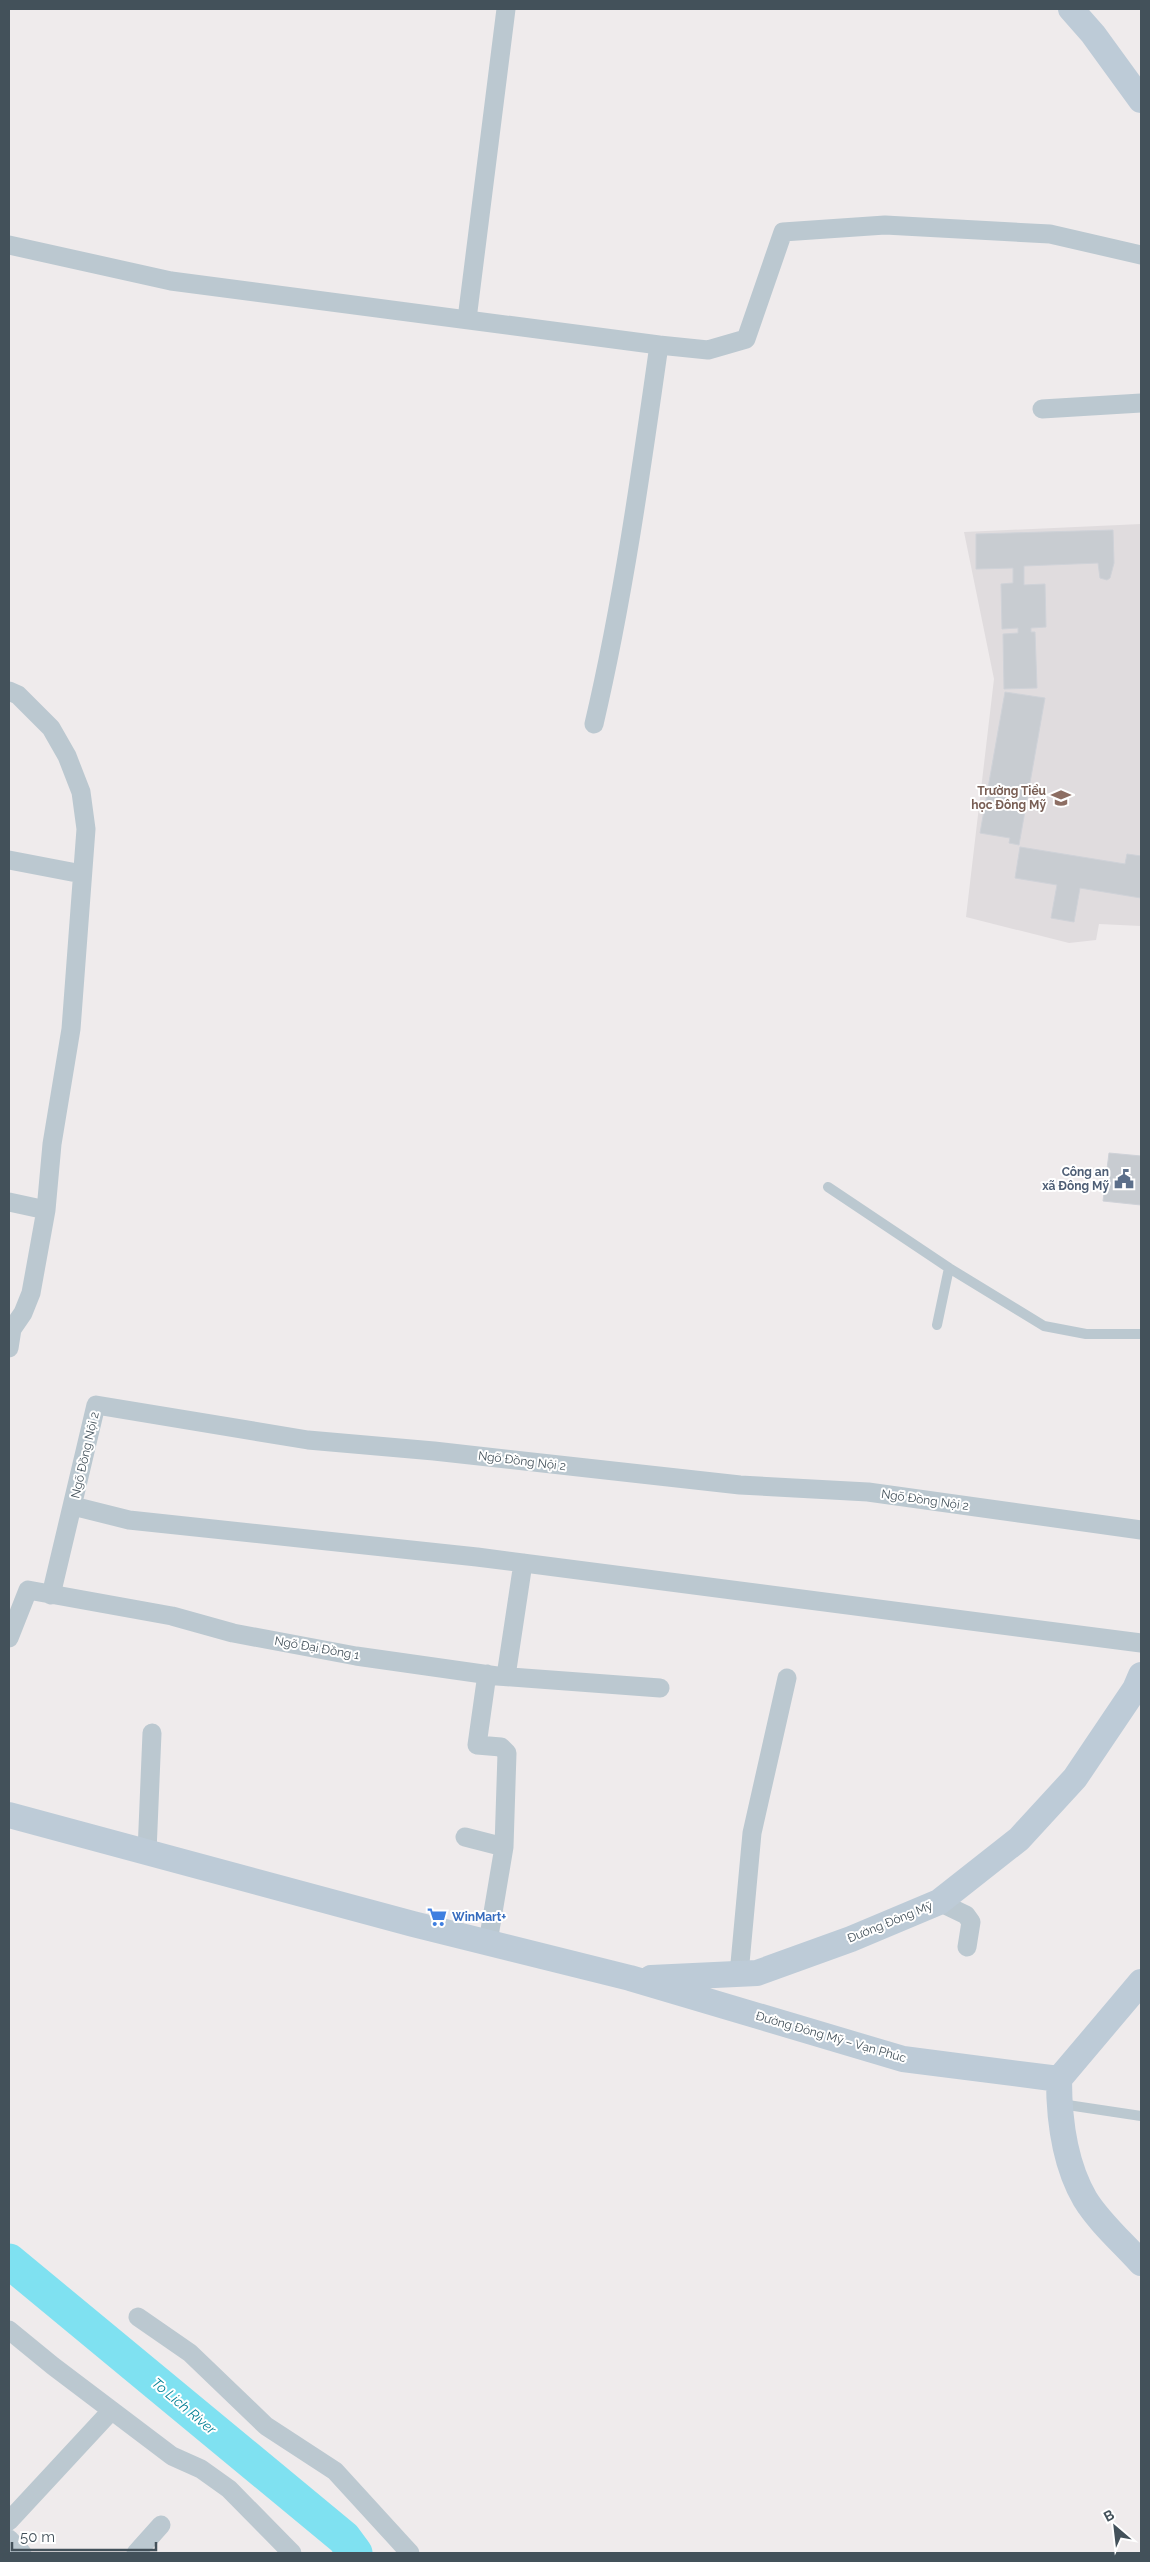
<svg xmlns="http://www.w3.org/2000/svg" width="1150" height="2562" viewBox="0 0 1150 2562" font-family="Raleway,sans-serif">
<rect width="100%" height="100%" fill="#efebec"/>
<!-- education -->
<path fill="#e0dcde" d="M1141 524V926L1099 924 1096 940 1069 943 966 917 994 679 964 532Z"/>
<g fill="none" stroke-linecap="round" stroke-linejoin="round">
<!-- river -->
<path stroke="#7fe1f1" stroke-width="35" d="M9 2261 344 2538 355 2553"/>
</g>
<!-- building -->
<path fill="#c8ccd1" stroke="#cfd2d8" d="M1113 530 1114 563 1110 578 1107 580 1100 578 1098 563 1024 566V585L1045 584 1046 627 1031 628V632H1035L1037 688 1004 689 1003 634 1018 633V628L1002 629 1001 584 1013 583V568L976 569V534Z
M1005 692 1045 698 1019 845 1009 843 1010 838 980 833Z
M1020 847 1125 864 1127 854 1141 856V898L1080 888 1074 922 1051 918 1057 885 1015 878Z
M1109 1153 1141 1156V1205L1103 1201Z"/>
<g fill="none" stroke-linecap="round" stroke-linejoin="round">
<!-- lane -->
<path stroke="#bbc8d0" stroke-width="10" d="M828 1187 949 1268 1044 1326 1086 1334H1141
M937 1325 949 1268
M1061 2104 1141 2116"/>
<!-- street -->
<path stroke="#bbc8d0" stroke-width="19" d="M9 245 171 281 659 345 708 350 746 339 783 232 885 225 1050 234 1141 255
M467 319 506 9
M1042 409 1141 403
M9 691 18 695 51 728 67 756 81 792 86 829 71 1029 52 1144 46 1210 31 1293 23 1313 12 1329 9 1348
M594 724C623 600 641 472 659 345
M9 860 82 874
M9 1202 46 1210
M73 1506 129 1520 477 1557 1141 1643
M51 1595 96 1405 308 1440 434 1451 740 1485 868 1492 1141 1530
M9 1638 28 1590 172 1616 233 1633 356 1656 497 1676 660 1688
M487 1674 477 1745 501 1747 507 1753 504 1847
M506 1676 523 1563
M465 1837 504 1847 488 1942
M147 1852 152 1733
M939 1902 966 1915 971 1922 967 1947
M739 1974 752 1833 787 1678
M138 2317 190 2353 266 2426 335 2471 410 2553
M9 2330 53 2366 172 2456 201 2469 229 2489 292 2553
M9 2521 111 2411
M9 2539 22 2553
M136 2553 161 2525"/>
<!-- secondary -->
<path stroke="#bdcbd7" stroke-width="26" d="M1071 9 1093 34 1141 100
M9 1815 413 1924 630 1978 903 2059 1059 2079 1141 1982
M651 1978 757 1973 851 1939 939 1902 1019 1839 1075 1778 1135 1689 1141 1675
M1059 2079C1059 2120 1064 2163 1085 2199 1099 2222 1123 2243 1141 2263"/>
</g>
<!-- icons -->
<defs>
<symbol id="school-bare" viewBox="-9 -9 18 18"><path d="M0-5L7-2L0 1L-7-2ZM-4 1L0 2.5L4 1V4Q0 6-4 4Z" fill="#8d6e63" stroke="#fff" stroke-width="2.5" paint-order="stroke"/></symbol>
<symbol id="civic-bare" viewBox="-9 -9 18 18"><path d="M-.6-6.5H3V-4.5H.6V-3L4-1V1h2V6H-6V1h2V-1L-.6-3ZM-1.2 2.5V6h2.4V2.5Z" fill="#5c6f8a" stroke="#fff" stroke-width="2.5" paint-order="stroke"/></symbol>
<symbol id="supermarket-bare" viewBox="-9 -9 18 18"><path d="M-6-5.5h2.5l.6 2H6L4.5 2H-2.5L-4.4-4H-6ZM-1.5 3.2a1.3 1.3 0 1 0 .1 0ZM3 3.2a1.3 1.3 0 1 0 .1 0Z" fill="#3f7fe0" stroke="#fff" stroke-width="2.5" paint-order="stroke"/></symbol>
</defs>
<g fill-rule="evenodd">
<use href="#school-bare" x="1047" y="784" width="28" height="28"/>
<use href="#civic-bare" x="1110" y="1165" width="28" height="28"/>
<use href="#supermarket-bare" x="423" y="1903" width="28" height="28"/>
</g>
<g text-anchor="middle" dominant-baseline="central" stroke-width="4" stroke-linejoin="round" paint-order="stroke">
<!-- education labels -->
<g font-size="12" font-weight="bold" fill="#785e54" stroke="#fff" text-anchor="end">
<text x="1046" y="791">Trường Tiểu<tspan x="1046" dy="14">học Đông Mỹ</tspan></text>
</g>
<!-- service labels -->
<g font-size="12" font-weight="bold" fill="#4e5e75" stroke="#fff" text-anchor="end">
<text x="1109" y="1172">Công an<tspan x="1109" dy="14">xã Đông Mỹ</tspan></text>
</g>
<!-- street labels -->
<g font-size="12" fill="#43515a" stroke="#fff">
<text transform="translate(85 1455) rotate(-77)">Ngõ Đồng Nội 2</text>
<text transform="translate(522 1461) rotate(7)">Ngõ Đồng Nội 2</text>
<text transform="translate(925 1500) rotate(8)">Ngõ Đồng Nội 2</text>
<text transform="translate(317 1648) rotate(10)">Ngõ Đại Đồng 1</text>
<text transform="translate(890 1922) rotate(-22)">Đường Đông Mỹ</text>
<text transform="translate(831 2037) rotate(16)">Đường Đông Mỹ – Vạn Phúc</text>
</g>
<!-- shop labels -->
<g font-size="12" font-weight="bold" fill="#366cbe" stroke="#fff" text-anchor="start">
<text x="452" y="1917">WinMart+</text>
</g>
<!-- water labels -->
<g font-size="14" font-style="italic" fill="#058196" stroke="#fff">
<text transform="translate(184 2406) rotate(40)">To Lich River</text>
</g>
</g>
<!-- border -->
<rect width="1150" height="2562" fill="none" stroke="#43515a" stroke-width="20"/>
<!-- north arrow -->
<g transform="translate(1115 2527) rotate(332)" stroke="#ffffff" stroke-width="4" paint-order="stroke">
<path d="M0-4L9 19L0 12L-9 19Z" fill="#43515a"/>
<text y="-8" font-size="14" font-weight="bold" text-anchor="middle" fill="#43515a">B</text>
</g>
<!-- scale -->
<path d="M12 2542v8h144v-8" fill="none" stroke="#43515a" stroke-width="2.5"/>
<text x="20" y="2542" font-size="15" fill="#43515a" stroke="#ffffff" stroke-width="4" paint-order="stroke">50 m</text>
</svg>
